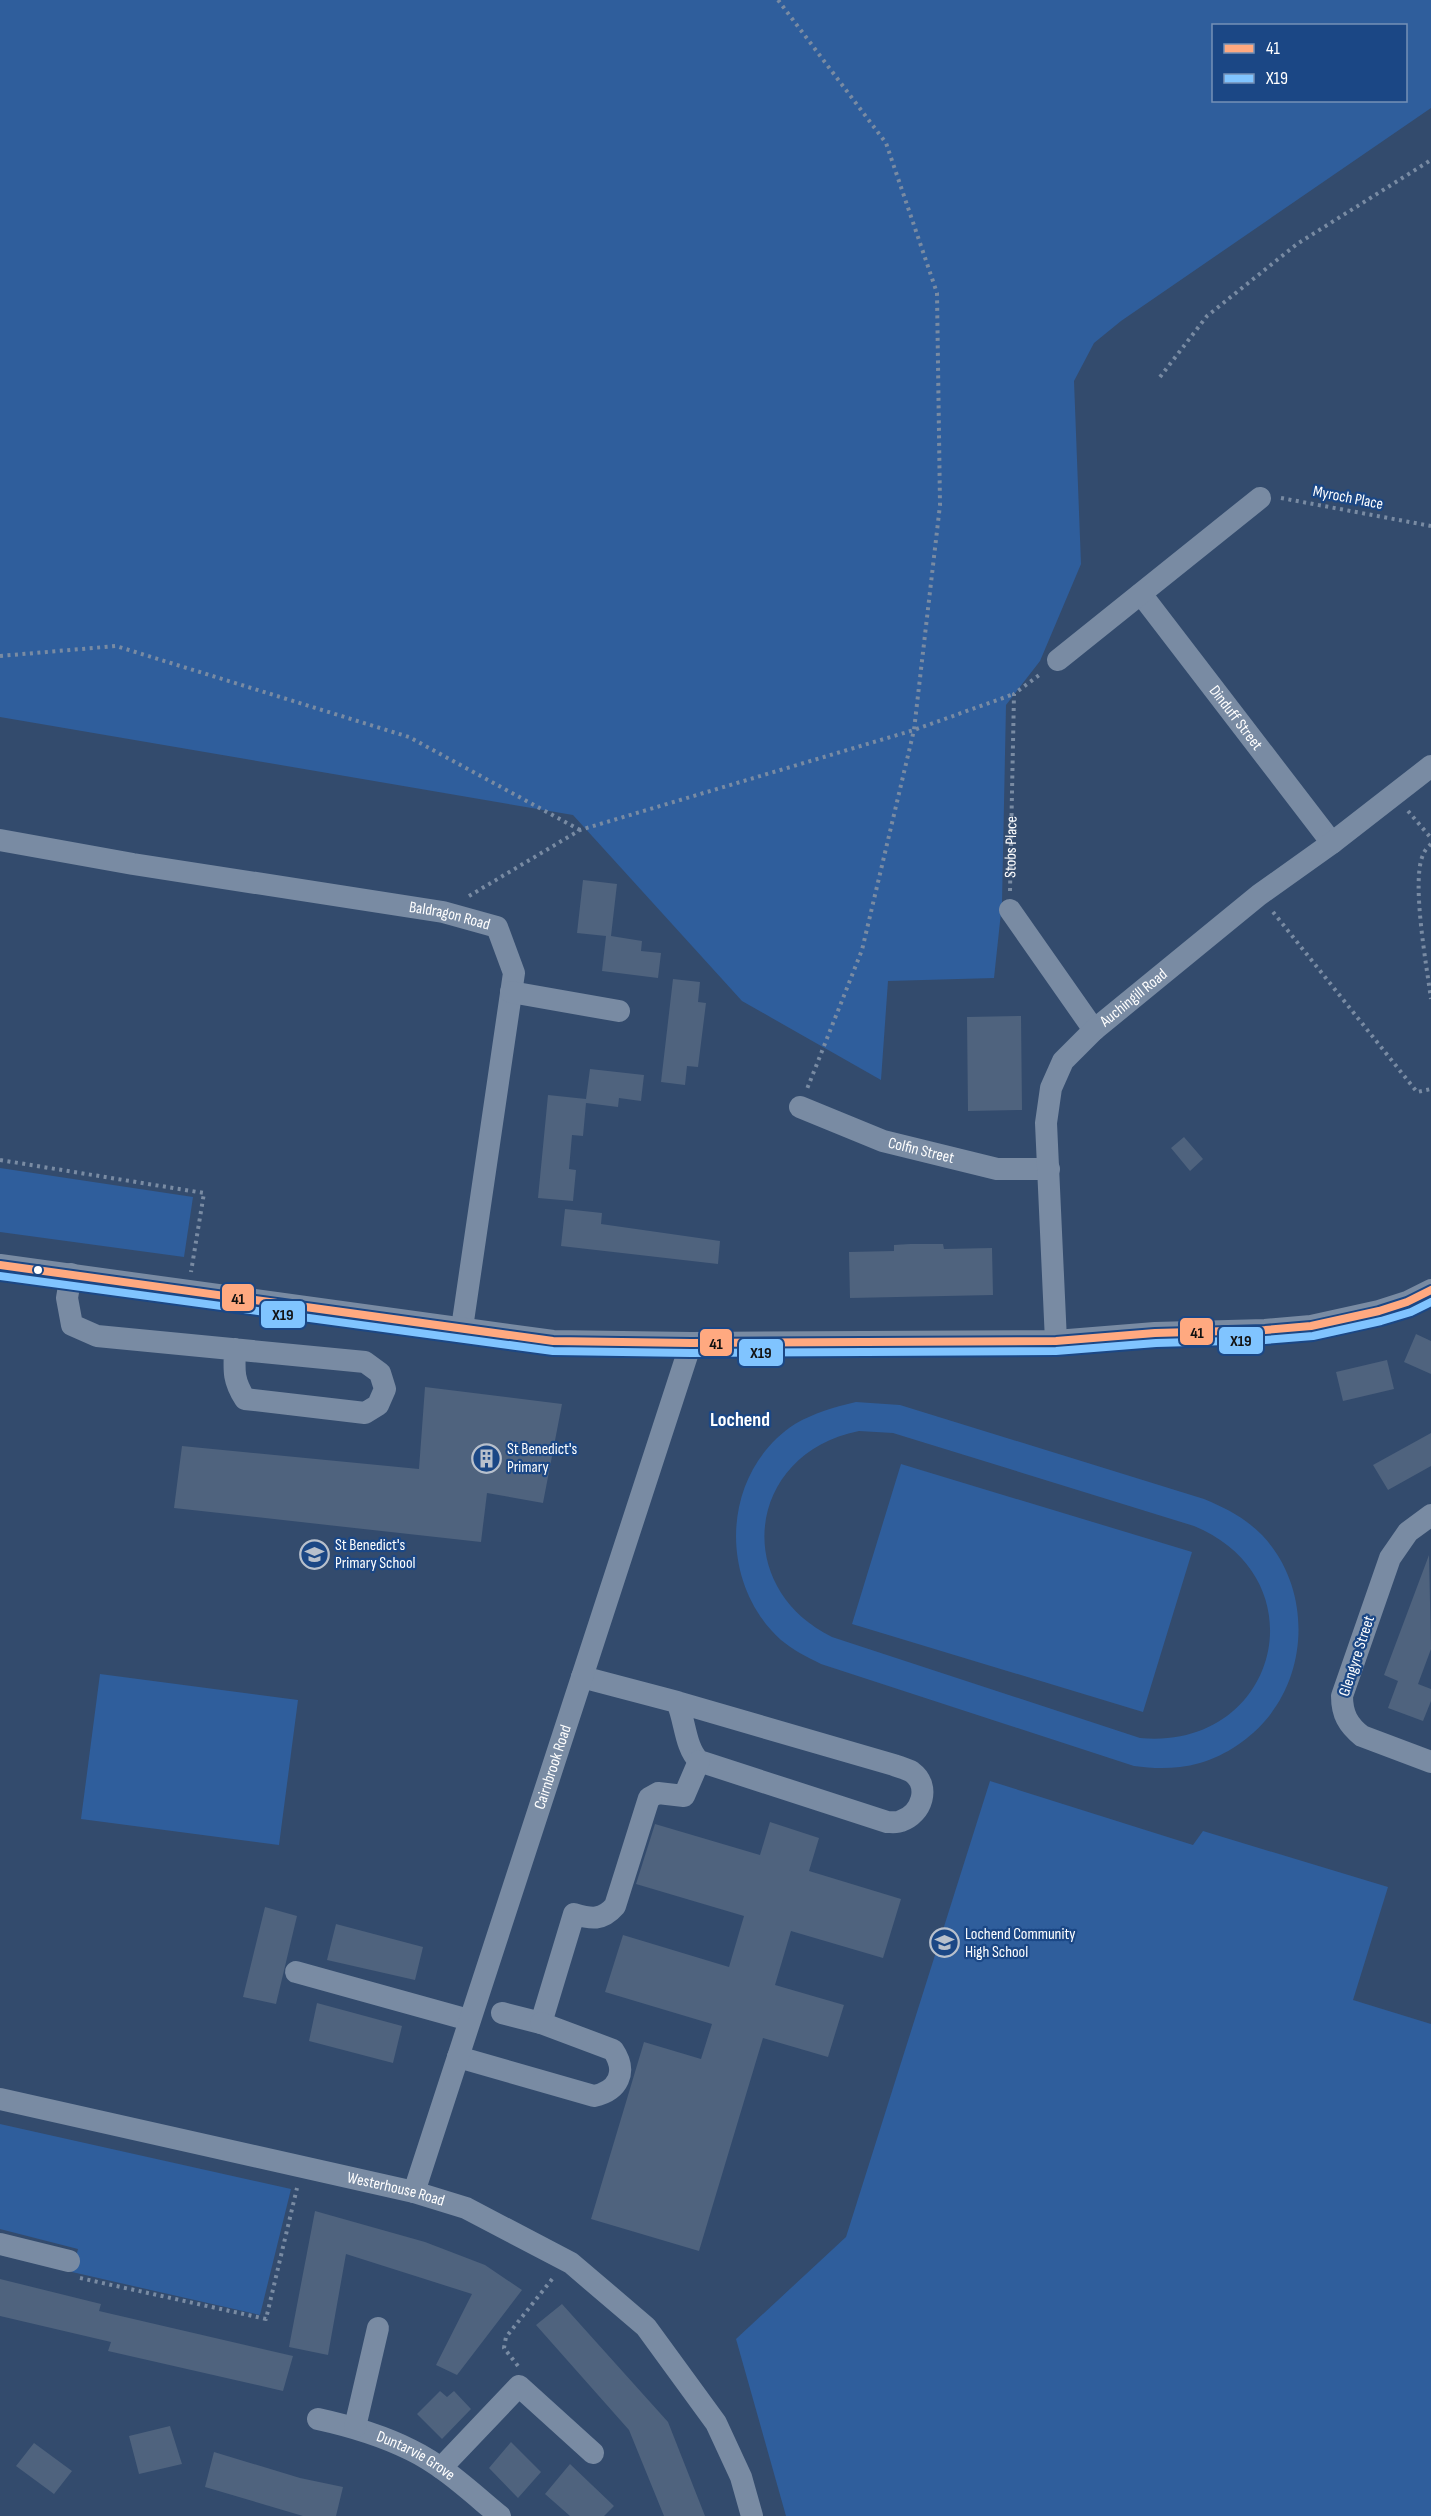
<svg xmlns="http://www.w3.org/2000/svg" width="1431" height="2516" viewBox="0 0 1431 2516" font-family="'Sofia Sans Condensed',sans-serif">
<rect width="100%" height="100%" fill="#334b6d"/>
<!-- green -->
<path fill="#2f5e9c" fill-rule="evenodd" d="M0 0H1431V108L1121 321 1094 343 1074 381 1081 564 1040 661 1006 705 1002 903 994 978 888 981 881 1080 742 1001 573 815 0 717ZM1214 26H1406V100H1214Z
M0 1168 193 1197 184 1257 0 1232Z
M856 1402 900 1405 1204 1499C1226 1508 1245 1518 1262 1535 1314 1590 1310 1683 1253 1733 1233 1751 1207 1764 1180 1767 1164 1769 1149 1768 1134 1766L821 1664C807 1657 793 1650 781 1640 717 1582 721 1472 795 1424 814 1413 834 1407 856 1402ZM859 1431 893 1433 1194 1526C1322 1579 1278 1751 1140 1738L832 1637C730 1587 747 1453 859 1431Z
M901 1464 1192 1552 1143 1712 852 1624Z
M100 1674 298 1700 279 1845 81 1819Z
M990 1781 1193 1845 1203 1831 1388 1887 1353 2000 1431 2024V2516H786L736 2339 846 2237Z
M0 2124 291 2189 260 2315 72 2272 78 2249 0 2229Z"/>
<!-- building -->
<path fill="#4f637e" d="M583 880 617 884 611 936 642 941 641 951 661 953 658 978 602 971 606 936 577 933Z
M673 979 700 982 698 1002 706 1003 698 1067 687 1066 685 1085 661 1082Z
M1021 1016 1022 1110 968 1111 967 1017Z
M590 1069 644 1075 641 1101 619 1098 618 1107 586 1103 583 1136 572 1135 569 1169 576 1170 573 1201 538 1198 548 1095 586 1099Z
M1184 1137 1203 1159 1190 1171 1171 1148Z
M565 1209 602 1213 601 1224 720 1241 718 1264 561 1246Z
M910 1244H943L944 1249 992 1248 993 1295 850 1298 849 1252 894 1251V1245Z
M1416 1334 1431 1341V1374L1404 1362Z
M1387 1360 1394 1389 1343 1401 1336 1372Z
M425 1387 562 1404 543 1503 487 1493 481 1542 174 1508 182 1446 419 1469Z
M1431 1433V1466L1388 1490 1373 1465Z
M1429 1555 1431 1649 1418 1684 1431 1689V1701L1423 1721 1388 1708 1398 1681 1384 1675Z
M770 1822 819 1838 809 1871 901 1899 883 1958 791 1931 775 1985 844 2005 828 2057 763 2038 699 2251 591 2219 644 2042 701 2059 712 2024 605 1992 623 1935 729 1967 744 1916 636 1884 655 1824 760 1855Z
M265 1907 297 1916 276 2004 243 1997Z
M336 1924 423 1947 415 1980 327 1960Z
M317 2003 402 2026 393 2063 309 2041Z
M315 2211 425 2242 485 2265 522 2290 457 2375 436 2365 472 2294 346 2254 328 2355 289 2347Z
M0 2279 101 2304 99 2311 293 2356 283 2391 108 2351 111 2342 0 2316Z
M562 2304 668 2422 705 2516H664L629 2430 536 2325Z
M440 2391 447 2397 454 2391 471 2409 442 2439 417 2414Z
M170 2426 182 2464 139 2474 129 2436Z
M511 2442 541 2472 518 2498 489 2468Z
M34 2443 72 2471 54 2494 16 2466Z
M214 2452 300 2478 343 2487 336 2516H303L205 2487Z
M570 2464 614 2506 604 2516H570L545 2494Z"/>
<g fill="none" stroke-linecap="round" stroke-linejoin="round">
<!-- path -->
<g stroke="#798ba3" stroke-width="4" stroke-dasharray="3 4.5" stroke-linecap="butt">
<path d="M778 0 886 143 937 293 940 505 914 730 862 950 807 1089"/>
<path d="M1160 377 1207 316 1297 244 1431 160"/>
<path d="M1281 498 1431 526"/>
<path d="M0 656 116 646 409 737 580 830"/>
<path d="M1408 811 1431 838"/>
<path d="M1431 844C1428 847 1424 851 1423 855 1411 881 1427 968 1431 999"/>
<path id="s1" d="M1010 891 1014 694 1042 673"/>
<path d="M469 896 580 830 914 730 1014 694"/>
<path d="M1273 912 1417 1092 1431 1089"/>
<path d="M0 1160 204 1193 191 1272"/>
<path d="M80 2278 266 2319 297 2188"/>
<path d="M518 2366 504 2348 506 2337 553 2278"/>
</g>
<!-- minor -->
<g stroke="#798ba3" stroke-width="22">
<path id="s2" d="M1141 594 1332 843"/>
<path d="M1058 660 1260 498"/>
<path id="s3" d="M0 840 133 864 443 912 497 927 514 973 462 1328"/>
<path d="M1010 910 1094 1030"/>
<path d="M511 992 619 1011"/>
<path id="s4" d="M800 1107 883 1141 997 1169H1049"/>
<path d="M0 1265 553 1341 691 1343 1056 1341 1155 1333 1265 1330 1311 1326 1379 1311 1407 1302 1431 1290"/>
<path d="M71 1274 67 1298 72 1325 97 1336 365 1362 380 1373 385 1389 378 1405 365 1413 245 1399C233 1380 234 1371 235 1349"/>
<path id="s5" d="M1056 1341 1046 1123 1051 1088 1063 1061 1094 1030 1259 895 1332 843 1431 766"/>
<path d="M1431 1515 1408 1532 1390 1558 1342 1696C1342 1714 1348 1725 1362 1736L1431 1762"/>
<path d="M582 1677 677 1702C685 1719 685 1748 699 1761L887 1822C891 1822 897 1823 901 1821 922 1814 931 1786 912 1772 907 1769 899 1767 894 1765L677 1702"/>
<path d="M296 1972 469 2020"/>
<path d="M502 2013 541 2023 574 1914C591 1919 602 1921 615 1906L649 1798 658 1793 684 1796 699 1761"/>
<path d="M458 2057 594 2096C618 2091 628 2072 613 2050L541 2023"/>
<path id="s6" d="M0 2099 414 2192 466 2208 571 2263 646 2327 716 2423 741 2477 752 2516"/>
<path id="s7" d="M414 2192 691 1343"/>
<path d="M0 2244 69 2261"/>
<path id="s8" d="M318 2419C350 2426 381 2435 411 2450 444 2466 472 2493 500 2516"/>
<path d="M355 2427 378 2328"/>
<path d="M441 2468 519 2386 593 2453"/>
</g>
<defs>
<path id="bus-1" d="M0 1265 553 1341 691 1343 1056 1341 1155 1333 1265 1330 1311 1326 1379 1311 1407 1302 1431 1290"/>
<path id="bus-2" d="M0 1276 553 1351 691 1353 1056 1351 1156 1343 1265 1340 1313 1336 1381 1321 1411 1312 1431 1302"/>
</defs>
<!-- bus-1 casing -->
<use href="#bus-1" stroke="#1b4785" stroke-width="12"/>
<!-- bus-2 casing -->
<use href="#bus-2" stroke="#1b4785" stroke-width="12"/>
<!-- bus-1 -->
<use href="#bus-1" stroke="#ffa980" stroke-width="8"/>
<!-- bus-2 -->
<use href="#bus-2" stroke="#80c4ff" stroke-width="8"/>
</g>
<!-- icons -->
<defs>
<symbol id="building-ring" viewBox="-11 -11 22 22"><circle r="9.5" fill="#1b4785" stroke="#b8c0cc" stroke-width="1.5"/><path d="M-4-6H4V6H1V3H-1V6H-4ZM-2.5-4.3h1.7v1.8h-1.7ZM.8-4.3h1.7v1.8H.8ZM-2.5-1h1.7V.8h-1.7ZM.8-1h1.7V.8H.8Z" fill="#b8c0cc"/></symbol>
<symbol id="school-ring" viewBox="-11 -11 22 22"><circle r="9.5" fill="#1b4785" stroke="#b8c0cc" stroke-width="1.5"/><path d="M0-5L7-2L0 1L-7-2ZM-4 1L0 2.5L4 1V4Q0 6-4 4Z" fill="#b8c0cc"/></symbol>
</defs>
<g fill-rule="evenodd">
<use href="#building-ring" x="470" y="1442" width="33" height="33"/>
<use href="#school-ring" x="298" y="1538" width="33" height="33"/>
<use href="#school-ring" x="928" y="1926" width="33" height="33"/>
</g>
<!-- markers -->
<circle fill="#fff" stroke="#1b4785" stroke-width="2" cx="38" cy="1270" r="5"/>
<g text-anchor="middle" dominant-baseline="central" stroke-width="4.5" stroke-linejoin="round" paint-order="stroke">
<!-- street labels -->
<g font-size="16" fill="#fff" stroke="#1b4785">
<text transform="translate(1348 498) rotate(11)">Myroch Place</text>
<text stroke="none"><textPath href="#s2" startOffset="156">Dinduff Street</textPath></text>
<text stroke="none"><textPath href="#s1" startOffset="44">Stobs Place</textPath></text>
<text stroke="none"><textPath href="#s3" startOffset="456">Baldragon Road</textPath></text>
<text stroke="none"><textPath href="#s5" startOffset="378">Auchingill Road</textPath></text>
<text stroke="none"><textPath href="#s4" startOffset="129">Colfin Street</textPath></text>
<text transform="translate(1357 1656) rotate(-72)">Glengyre Street</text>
<text stroke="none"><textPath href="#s7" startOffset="447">Cairnbrook Road</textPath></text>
<text stroke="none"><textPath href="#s6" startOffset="406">Westerhouse Road</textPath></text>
<text stroke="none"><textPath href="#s8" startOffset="105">Duntarvie Grove</textPath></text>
</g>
<!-- poi labels -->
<g font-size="16" fill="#fff" stroke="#1b4785" text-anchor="start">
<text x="507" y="1449">St Benedict's<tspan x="507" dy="18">Primary</tspan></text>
<text x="335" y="1545">St Benedict's<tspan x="335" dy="18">Primary School</tspan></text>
<text x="965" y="1934">Lochend Community<tspan x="965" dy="18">High School</tspan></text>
</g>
<!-- quarter labels -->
<g font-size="20" font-weight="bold" fill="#fff" stroke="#1b4785">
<text x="740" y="1420">Lochend</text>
</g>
</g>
<g stroke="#1b4785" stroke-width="2">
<rect x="221" y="1283" width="34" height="29" rx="6" fill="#ffa980"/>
<rect x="260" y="1300" width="46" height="29" rx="6" fill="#80c4ff"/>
<rect x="1179" y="1317" width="35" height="29" rx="6" fill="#ffa980"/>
<rect x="1218" y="1326" width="46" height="29" rx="6" fill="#80c4ff"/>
<rect x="699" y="1328" width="34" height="29" rx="6" fill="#ffa980"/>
<rect x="738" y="1338" width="46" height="29" rx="6" fill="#80c4ff"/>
</g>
<g font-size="16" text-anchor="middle" font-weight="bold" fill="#111">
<text x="238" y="1304">41</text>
<text x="283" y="1320">X19</text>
<text x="1197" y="1338">41</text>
<text x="1241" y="1346">X19</text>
<text x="716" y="1349">41</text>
<text x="761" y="1358">X19</text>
</g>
<!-- legend -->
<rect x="1212" y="24" width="195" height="78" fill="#1b4785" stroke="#7691b6" stroke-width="1.5"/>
<rect x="1224" y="44" width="30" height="9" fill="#ffa980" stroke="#7691b6" stroke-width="1.5"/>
<text x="1266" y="54" font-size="18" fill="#ffffff">41</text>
<rect x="1224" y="74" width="30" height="9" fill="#80c4ff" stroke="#7691b6" stroke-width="1.5"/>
<text x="1266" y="84" font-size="18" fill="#ffffff">X19</text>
</svg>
